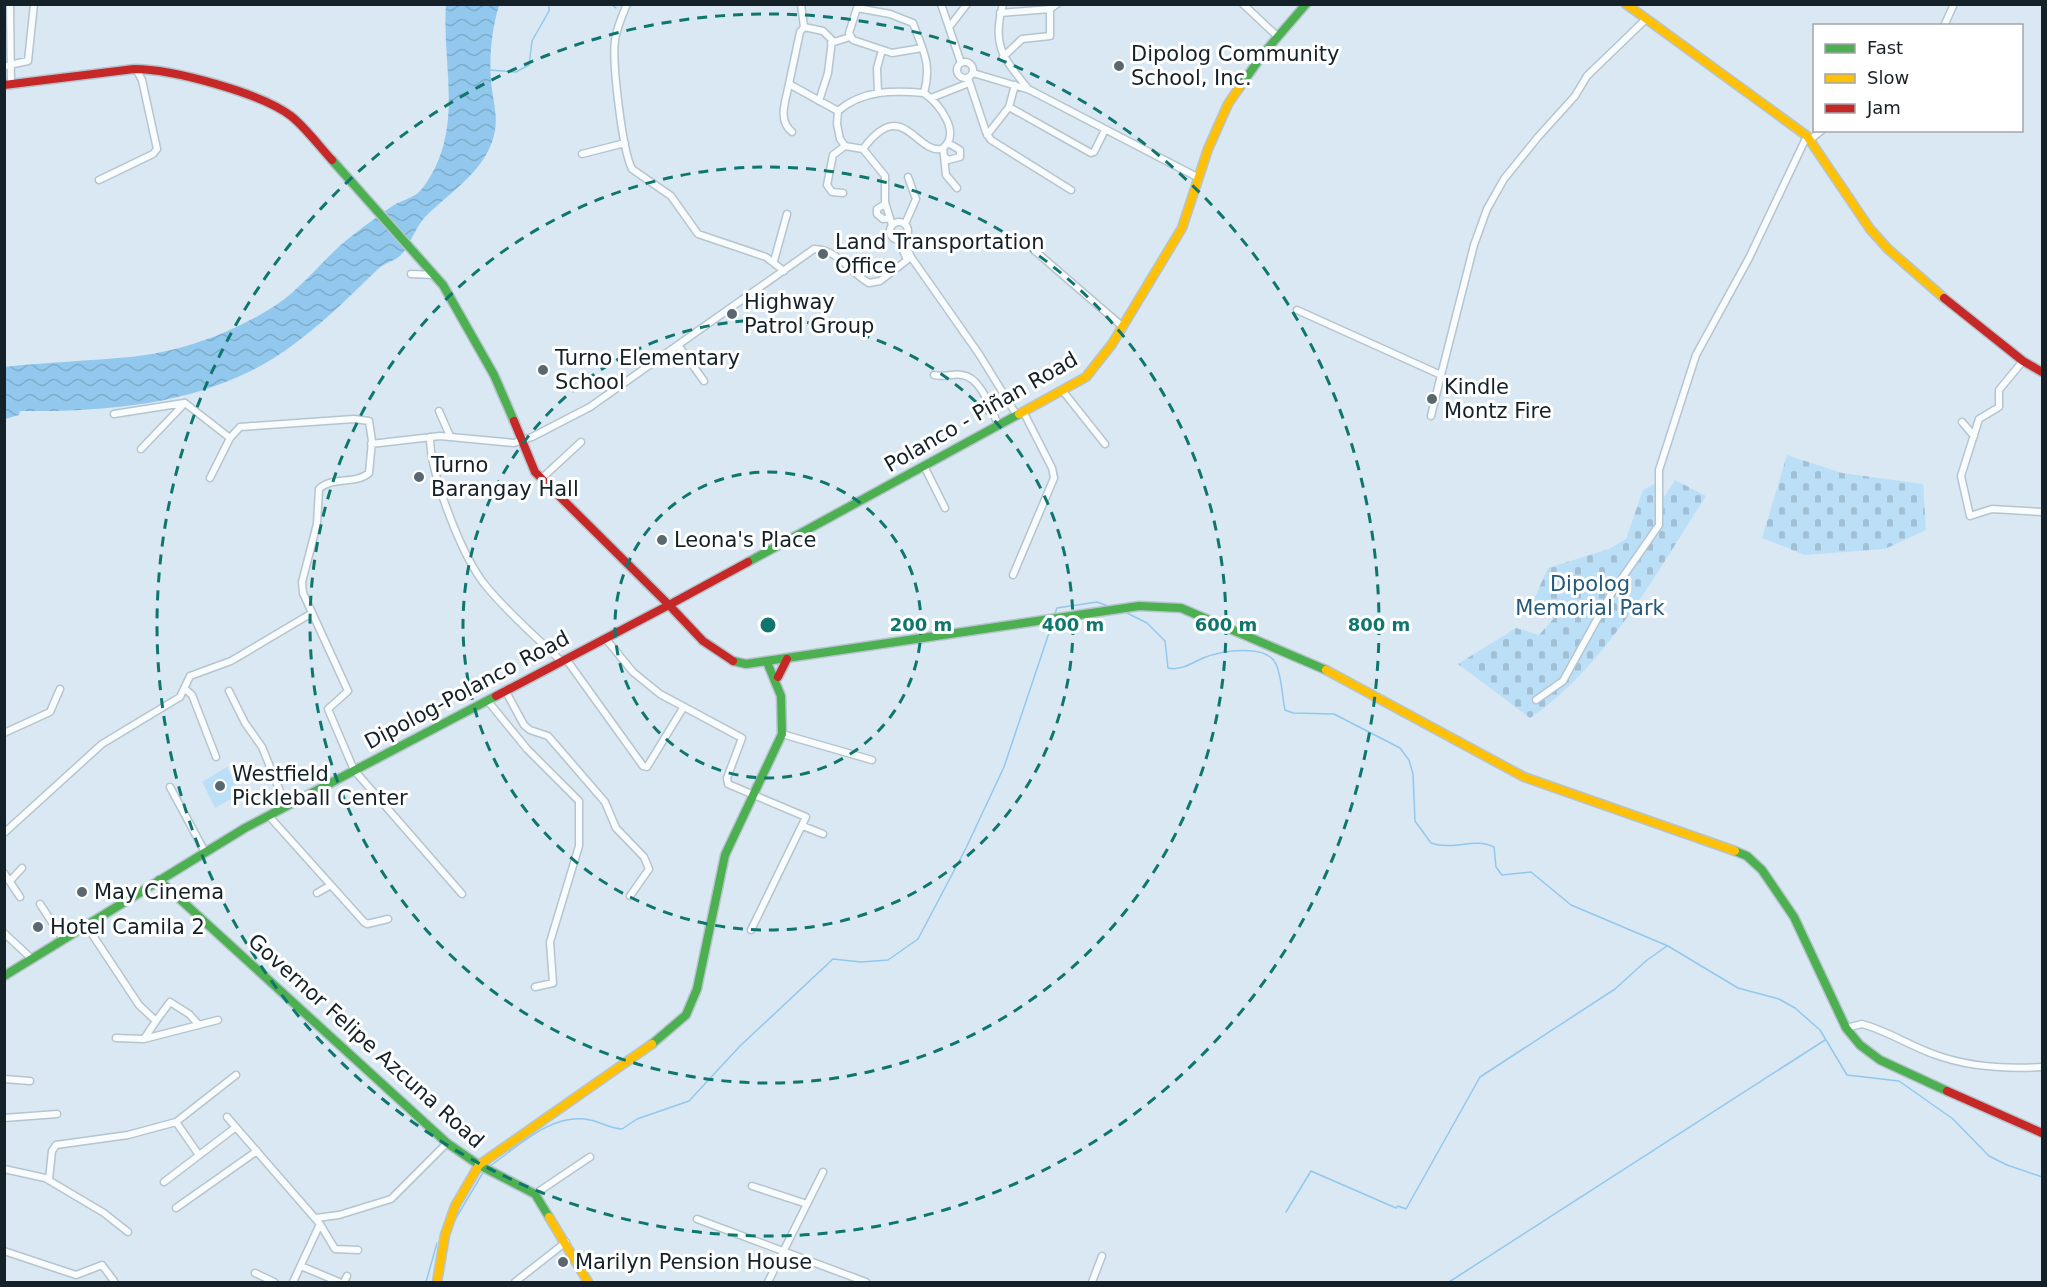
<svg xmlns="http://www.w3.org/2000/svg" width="2047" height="1287" viewBox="0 0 2047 1287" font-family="'DejaVu Sans',sans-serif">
<defs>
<pattern id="cemetery-stones" width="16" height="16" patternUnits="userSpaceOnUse" patternTransform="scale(1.5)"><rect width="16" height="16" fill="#bcdff8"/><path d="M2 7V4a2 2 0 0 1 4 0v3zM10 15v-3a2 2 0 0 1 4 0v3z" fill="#a1bfd5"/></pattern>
<pattern id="water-waves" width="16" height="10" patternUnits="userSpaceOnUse" patternTransform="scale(1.5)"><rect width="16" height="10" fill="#92c8ed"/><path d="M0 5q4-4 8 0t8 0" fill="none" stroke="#7daccb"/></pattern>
</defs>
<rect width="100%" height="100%" fill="#d9e8f3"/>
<!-- green -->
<path fill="#bcdff8" d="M227 767 240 794 215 808 202 782Z"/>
<!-- cemetery -->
<path fill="url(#cemetery-stones)" d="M1787 455 1842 473 1923 484 1926 530 1885 549 1805 555 1762 538Z
M1675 480 1706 496C1658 570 1604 669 1530 718L1458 664 1516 628 1539 635 1554 618 1530 608 1548 568 1609 549 1626 539 1643 490 1654 484 1665 496Z"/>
<!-- water -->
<path fill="url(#water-waves)" d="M446 5H499C492 29 489 55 491 81 492 96 498 115 495 130 489 169 450 192 425 217 415 228 409 247 401 255 395 261 384 263 378 269 348 298 320 326 286 350 209 404 111 412 20 411L19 415 5 419 4 367C47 362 89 361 131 357 181 352 235 332 276 305 306 285 325 256 353 235 366 225 380 214 394 205 401 201 411 198 418 193 424 188 430 177 434 170 461 117 442 60 446 5Z"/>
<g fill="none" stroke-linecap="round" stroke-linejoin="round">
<!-- stream -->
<path stroke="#92c8ed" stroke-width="1.5" d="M611 4 616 8
M489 70 516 72 529 65 532 41 549 11V4
M1055 613 1057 608 1097 602 1108 606
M1127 613 1147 623 1165 641 1168 668C1180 671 1192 663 1203 658 1221 651 1266 643 1276 664 1282 677 1282 696 1285 710L1293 713 1334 714 1400 748 1409 760 1413 774 1415 821 1431 843C1453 851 1474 837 1494 847L1496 867 1502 875 1531 872 1571 905 1668 946 1738 988 1779 999 1795 1008 1820 1030 1847 1075 1899 1081 1953 1119 1989 1156 2007 1165 2042 1177
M490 1166C519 1146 552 1112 590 1120 601 1122 611 1129 622 1129L637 1119 689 1101 740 1046 833 959 861 962 888 960 918 939 966 848 1004 767 1052 624
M1286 1212 1311 1171 1396 1208 1398 1206 1406 1209 1480 1077 1615 989 1647 960 1667 946
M453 1223 484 1171
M426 1282 437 1243
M1449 1282 1825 1040"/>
<defs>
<path id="street" d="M10 4 11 85
M627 4C622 16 617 27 615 40 612 62 622 149 632 169L671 196 698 234 766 257 784 271
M801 4 804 27
M941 4 961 63
M1003 4C991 47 1004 58 1029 90
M1243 4 1278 37
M1000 13 1050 9 1057 4
M950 26 967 4
M1944 26 1954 4
M831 43 850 37
M922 48 892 53 853 40 849 33 857 8 890 14 913 23C923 51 932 63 924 93
M1003 57 1022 39 1050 36V9
M957 70a8 8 0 1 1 16 0a8 8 0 1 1-16 0Z
M4 66 28 61 34 4
M973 73 1030 90 1199 178
M968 78 986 132 991 140 1071 190
M789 84C786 100 777 120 792 132
M878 93 877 68 882 50
M931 98 969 83
M819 101 828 73 832 40 823 31 804 27 800 32 789 84 838 111 837 124 840 139 845 146 863 149 885 176V202L892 225
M1009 107 1091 153 1094 152 1105 130
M838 111C862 90 894 90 924 93 938 103 963 133 942 149 915 154 903 95 863 149
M987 135 1009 107 1015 85
M1810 140 1822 130
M943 148 944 156 948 160 960 157V150L948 143
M582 154 625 143
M944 156 946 175 957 188
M99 180 153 154 157 149 142 80 136 69
M843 193 832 192 827 185 833 155 845 146
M885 204 877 209V214L883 219 890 218
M890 231a9 9 0 1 1 18 0a9 9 0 1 1-18 0Z
M905 224 916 199 908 177
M903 239 911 257 979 354 1016 414
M899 240 907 260
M1034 250 1123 327
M774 261 787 214
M411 274 435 275
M1297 310 1441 375 1474 245 1487 209 1504 179 1538 137 1575 96 1587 76 1646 19
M678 345 704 381
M2023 361 1999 390V407L1979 419 1961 476 1970 516 1992 509 2042 512
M934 375C945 378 952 373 962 375 981 377 991 410 998 424
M1062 390 1105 444
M439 411 450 436
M114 414 184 403
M1431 416 1441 375
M1962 422 1974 436
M430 437C430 474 462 557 486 586 508 613 536 637 561 661
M371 444 440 436 514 443 532 437 590 407 814 249C838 249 850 273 869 283L880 281 911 257
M141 449 185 403 230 438
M924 466 945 508
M210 478 230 438 240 427 354 419 369 421 372 441 369 473C355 485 332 476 319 489L317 524 302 582 303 593 348 691 328 709 354 770 462 894
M542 478 581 442
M1013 575 1054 478 1052 468 1023 411
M605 638 633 672 660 694 742 738 727 778 728 784 806 817 751 930
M566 659 643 766 647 767 683 708
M185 689 192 695 216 757
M505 690 524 725 530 730 548 736 605 802 616 828 644 857 649 869 630 896
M229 691 245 723 262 747 286 806
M487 700 527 749 579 801V846L550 942 553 983 535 987
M1536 700 1563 681 1611 594 1659 525V470L1696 355 1749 258 1807 136
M4 733 50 712 60 689
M782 734 872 760
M170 787 205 852
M268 815 364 922 367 924 388 919
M803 826 823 834
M4 833 102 744 180 697 190 676 231 661 312 613
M4 873 20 897
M10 881 22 868
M317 893 331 885
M40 904 63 939
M86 925 139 1005 156 1021 144 1039
M4 933 32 959
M156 1021 170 1002 189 1014 199 1025
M1846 1028 1862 1024C1888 1031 1910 1046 1936 1055 1969 1067 2007 1069 2042 1067
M116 1038 144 1039 218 1020
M4 1079 30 1081
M227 1117 320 1224 293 1282
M4 1118 57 1114
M176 1122 199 1155
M4 1169 45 1178 104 1213 128 1232
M49 1180 52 1151 56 1145 128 1135 176 1122 236 1075
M164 1182 236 1127
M752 1186 807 1204
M535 1194 590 1157
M176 1208 257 1151
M316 1218 339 1215 391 1199 447 1143
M697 1219 866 1282
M320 1224 335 1249 358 1250
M4 1251 76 1275 102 1265 114 1281
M301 1266 339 1282
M255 1273 274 1282
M344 1282 347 1276
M515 1282 566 1242
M768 1282 823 1172
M1092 1282 1102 1256"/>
<path id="fast" d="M1239 88 1263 54 1306 4
M332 160 443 285 494 375 514 421
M748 562 1019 414
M733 661 746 664 1139 606 1181 608 1326 670
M1735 851 1747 856 1762 870 1794 917 1846 1028 1860 1045 1880 1060 1947 1091
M159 880 447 1143 479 1165 535 1194 549 1217
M4 976 245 828 496 696
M652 1044 686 1015 697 989 725 855 782 734 781 696 767 662"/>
<path id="slow" d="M1626 4 1807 136 1870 229 1888 249 1944 298
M1019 414 1086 377 1112 344 1182 228 1208 149 1228 104 1239 88
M1326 670 1524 777 1735 851
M549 1217 588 1282
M437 1282 445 1235 455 1206 479 1165 652 1044"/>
<path id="jam" d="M4 85 134 69C172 69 261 93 291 116 306 128 319 146 332 160
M1944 298 2023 361 2042 372
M514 421 535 472 669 605 748 562
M778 677 787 659
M496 696 669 605 703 641 733 661
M1947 1091 2042 1133"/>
</defs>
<!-- street casing -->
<use href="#street" stroke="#b6c4cd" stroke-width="9"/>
<!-- fast casing -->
<use href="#fast" stroke="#b6c4cd" stroke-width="11"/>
<!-- slow casing -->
<use href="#slow" stroke="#b6c4cd" stroke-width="11"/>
<!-- jam casing -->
<use href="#jam" stroke="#b6c4cd" stroke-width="11"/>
<!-- street -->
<use href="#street" stroke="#f9fcfd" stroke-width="6"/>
<!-- fast -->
<use href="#fast" stroke="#4caf50" stroke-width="8"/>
<!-- slow -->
<use href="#slow" stroke="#ffc107" stroke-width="8"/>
<!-- jam -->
<use href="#jam" stroke="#c62828" stroke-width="8"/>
</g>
<!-- distance rings -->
<g fill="none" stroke="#0f766e" stroke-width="3" stroke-dasharray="10 8">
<circle cx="768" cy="625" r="153"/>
<circle cx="768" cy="625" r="305"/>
<circle cx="768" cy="625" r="458"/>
<circle cx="768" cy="625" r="611"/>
</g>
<!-- markers -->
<g fill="#596770" stroke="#fff" stroke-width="2">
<circle cx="1119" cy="66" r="6"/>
<circle cx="823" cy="254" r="6"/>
<circle cx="732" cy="314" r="6"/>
<circle cx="543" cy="370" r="6"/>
<circle cx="1432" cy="399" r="6"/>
<circle cx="419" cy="477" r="6"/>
<circle cx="662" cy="540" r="6"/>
<circle cx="220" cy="786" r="6"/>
<circle cx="82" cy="892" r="6"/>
<circle cx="38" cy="927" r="6"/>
<circle cx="563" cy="1262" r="6"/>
</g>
<g text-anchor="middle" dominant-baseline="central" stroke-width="6" stroke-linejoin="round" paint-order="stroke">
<!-- poi labels -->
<g font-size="21" fill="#142129" stroke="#fff" text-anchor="start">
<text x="1131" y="54">Dipolog Community<tspan x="1131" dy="24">School, Inc.</tspan></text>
<text x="835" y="242">Land Transportation<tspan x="835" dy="24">Office</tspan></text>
<text x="744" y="302">Highway<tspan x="744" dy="24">Patrol Group</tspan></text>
<text x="555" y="358">Turno Elementary<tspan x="555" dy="24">School</tspan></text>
<text x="1444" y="387">Kindle<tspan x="1444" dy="24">Montz Fire</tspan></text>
<text x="431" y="465">Turno<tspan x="431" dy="24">Barangay Hall</tspan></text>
<text x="674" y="540">Leona's Place</text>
<text x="232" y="774">Westfield<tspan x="232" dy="24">Pickleball Center</tspan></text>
<text x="94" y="892">May Cinema</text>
<text x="50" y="927">Hotel Camila 2</text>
<text x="575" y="1262">Marilyn Pension House</text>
</g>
<!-- street labels -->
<g font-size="21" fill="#142129" stroke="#fff">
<text transform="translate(981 412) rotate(-30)">Polanco - Piñan Road</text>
<text transform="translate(467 690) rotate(-28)">Dipolog-Polanco Road</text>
<text transform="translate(366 1041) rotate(42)">Governor Felipe Azcuna Road</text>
</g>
<!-- park labels -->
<g font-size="21" fill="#24597a" stroke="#fff">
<text x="1590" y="584">Dipolog<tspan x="1590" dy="24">Memorial Park</tspan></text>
</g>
</g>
<circle cx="768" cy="625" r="9" fill="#0f766e" stroke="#fff" stroke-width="3"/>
<g font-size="18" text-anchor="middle" font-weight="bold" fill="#0f766e" stroke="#fff" stroke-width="6" stroke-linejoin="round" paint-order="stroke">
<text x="921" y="631">200 m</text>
<text x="1073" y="631">400 m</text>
<text x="1226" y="631">600 m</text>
<text x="1379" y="631">800 m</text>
</g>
<!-- border -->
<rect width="2047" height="1287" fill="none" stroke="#142129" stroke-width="12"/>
<!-- legend -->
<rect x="1813" y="24" width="210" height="108" fill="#ffffff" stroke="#a1a6a9" stroke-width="1.5"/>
<rect x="1825" y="44" width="30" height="9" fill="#4caf50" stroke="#a1a6a9" stroke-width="1.5"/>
<text x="1867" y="54" font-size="18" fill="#142129">Fast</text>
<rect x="1825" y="74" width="30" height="9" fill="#ffc107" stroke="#a1a6a9" stroke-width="1.5"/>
<text x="1867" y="84" font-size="18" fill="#142129">Slow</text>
<rect x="1825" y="104" width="30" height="9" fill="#c62828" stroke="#a1a6a9" stroke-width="1.5"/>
<text x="1867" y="114" font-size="18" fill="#142129">Jam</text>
</svg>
